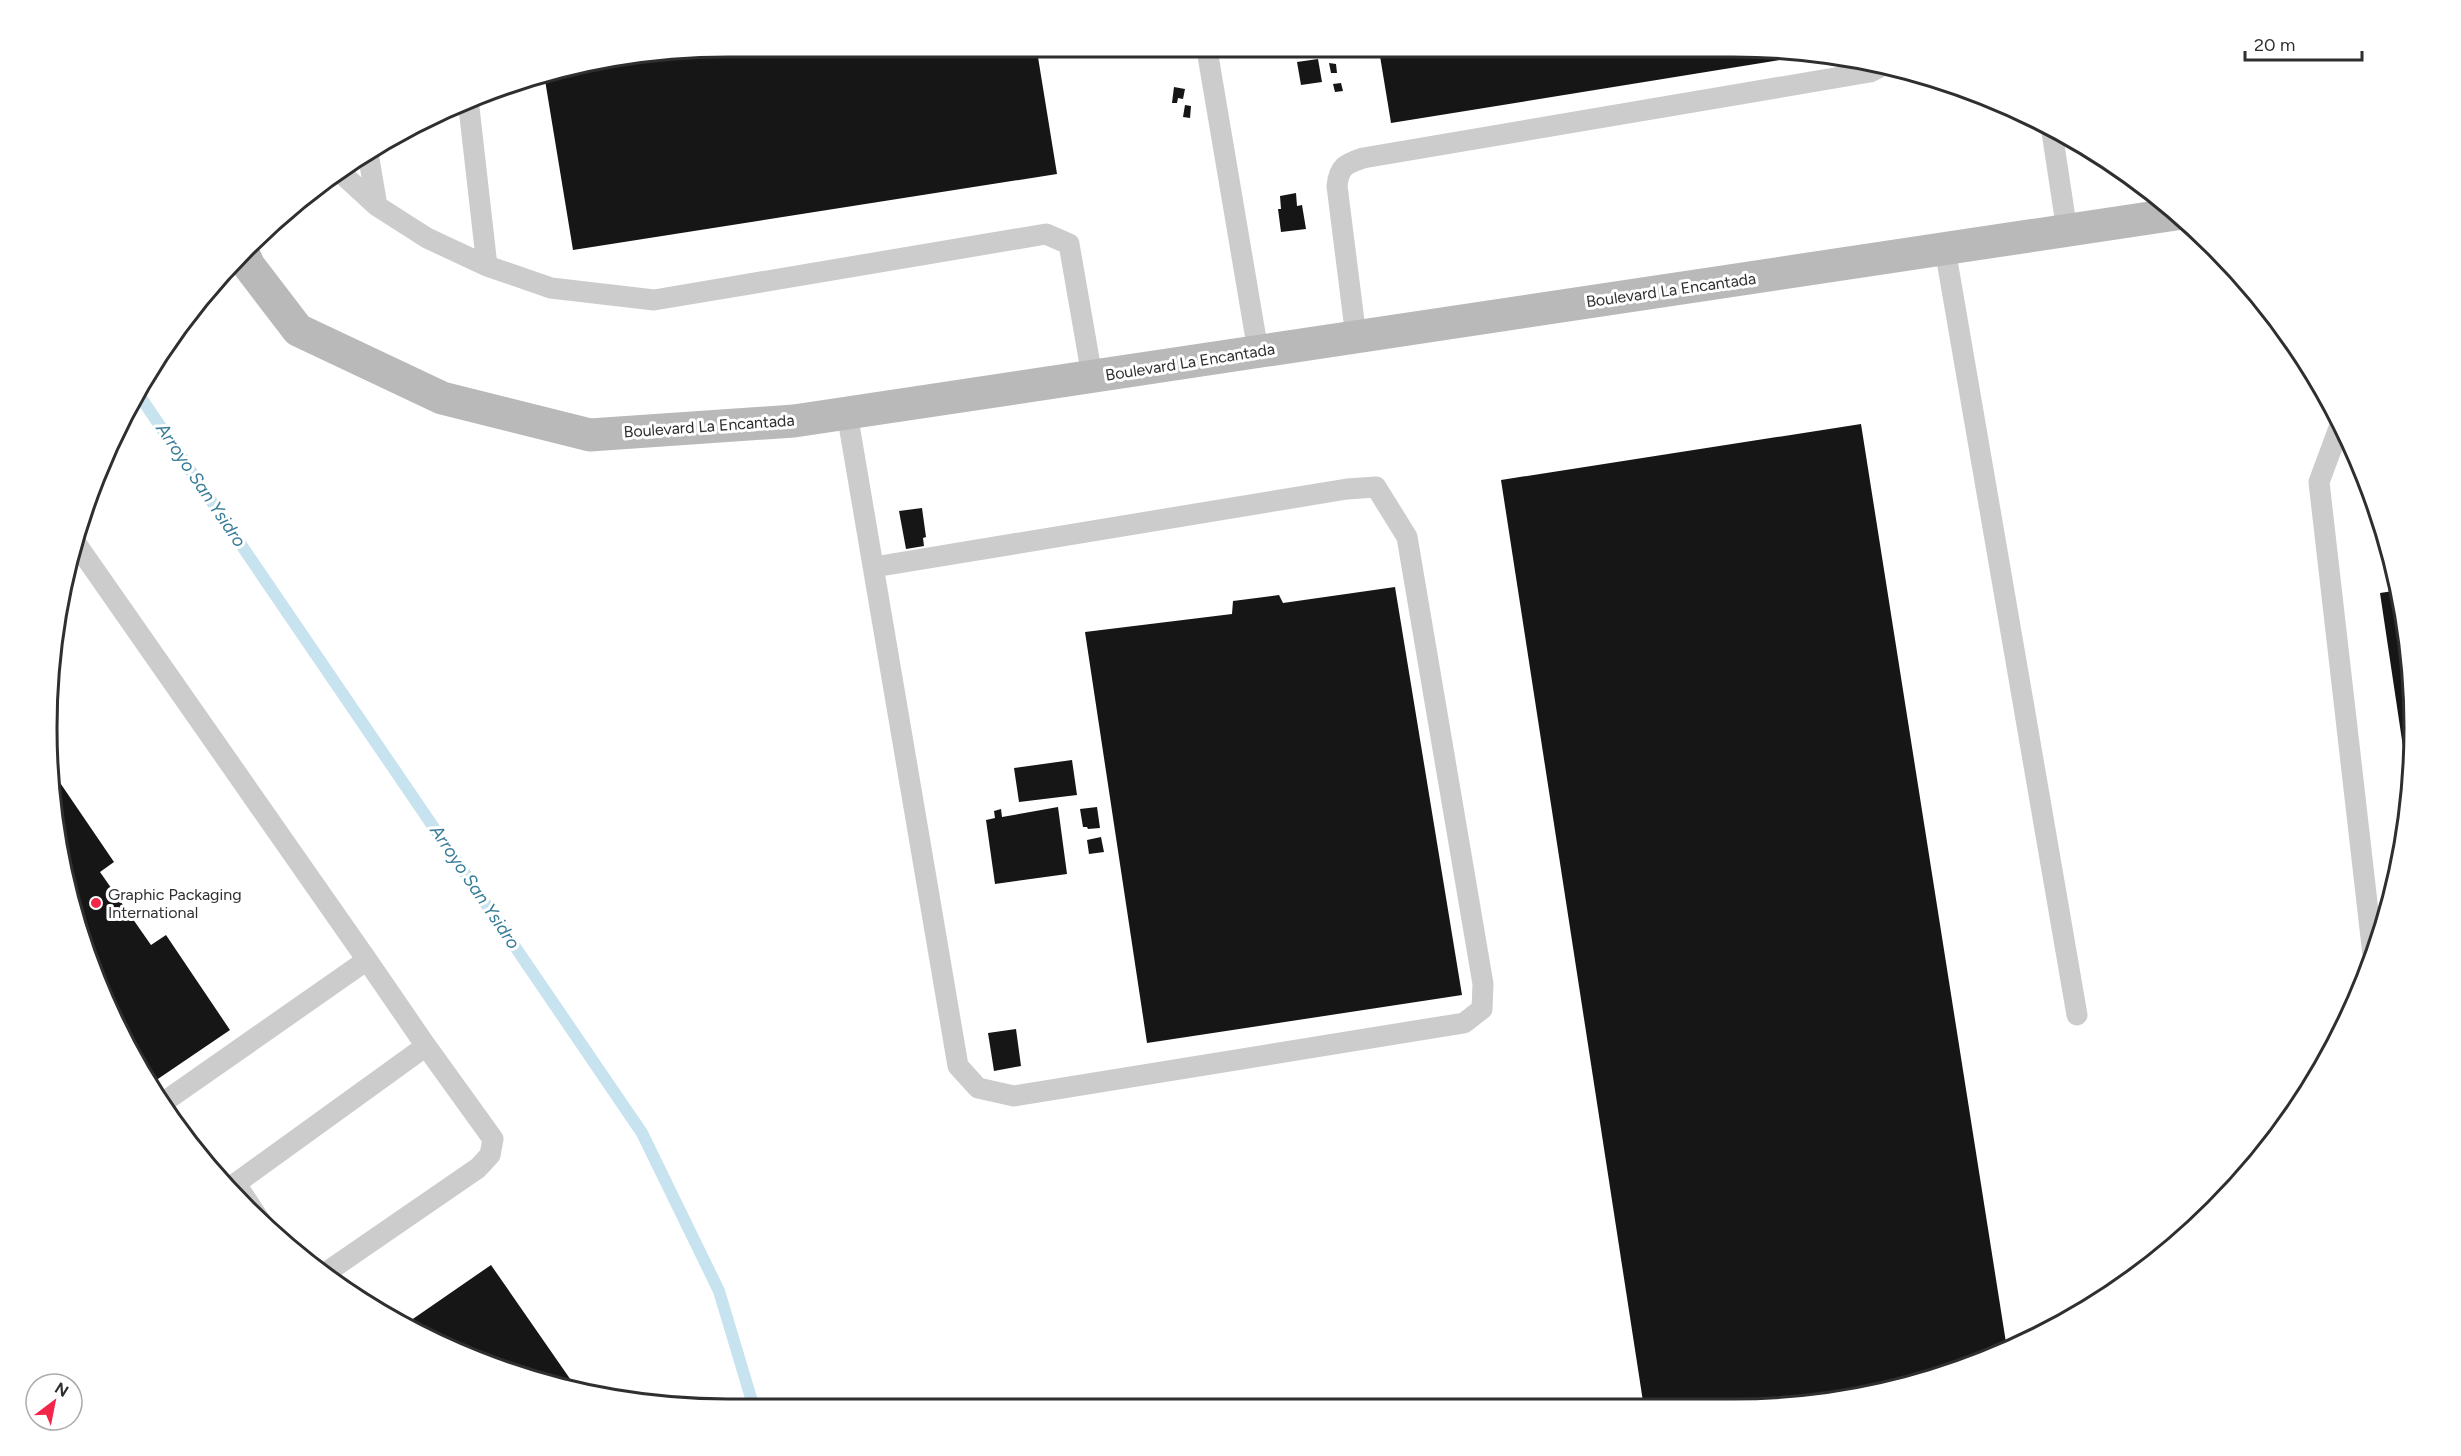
<svg xmlns="http://www.w3.org/2000/svg" width="2461" height="1456" viewBox="0 0 2461 1456" font-family="Figtree,sans-serif">
<rect width="100%" height="100%" fill="#fff"/>
<g fill="none" stroke-linecap="round" stroke-linejoin="round">
<!-- stream -->
<path stroke="#c7e3ef" stroke-width="12" d="M139 395 642 1133 719 1291 754 1408"/>
</g>
<!-- building -->
<path fill="#161616" d="M1778 48 1811 55 1391 123 1379 50Z
M1037 51 1057 174 573 250 544 74 639 52Z
M1318 59 1322 82 1301 85 1297 62Z
M1329 63 1336 64 1337 73H1331Z
M1341 83 1343 91 1335 92 1333 84Z
M1174 87 1185 89 1183 99 1178 98 1177 103H1172Z
M1185 105 1191 106 1190 118 1183 117Z
M1296 193 1297 206 1302 205 1306 229 1281 232 1278 209H1281L1280 196Z
M1861 424 2007 1349 1952 1373 1770 1408H1644L1501 480Z
M922 508 926 537 923 538 924 546 906 549 899 511Z
M1395 587 1462 995 1147 1043 1085 632 1232 614 1233 601 1279 595 1283 603Z
M2400 590 2414 728 2409 787 2380 593Z
M1072 760 1077 795 1019 802 1014 768Z
M50 768 114 862 100 872 151 945 166 935 230 1030 149 1085 138 1068 83 947 60 861Z
M1058 807 1067 874 995 884 986 820 995 818 994 811 1001 809 1002 817Z
M1097 807 1100 828 1088 829 1087 827H1083L1080 809Z
M1101 837 1104 852 1089 854 1087 840Z
M1016 1029 1021 1066 994 1071 988 1033Z
M491 1265 575 1386 509 1373 407 1323Z"/>
<g fill="none" stroke-linecap="round" stroke-linejoin="round">
<!-- service -->
<path stroke="#ccc" stroke-width="21" d="M1207 50 1258 351
M468 99 487 266
M2052 132 2067 231
M368 153 377 206
M339 171 377 206 427 238 487 266 551 288 654 300 1046 234 1069 244 1092 376
M1945 249 2077 1015
M1356 337 1337 186C1339 167 1345 164 1363 158L1870 72 1878 68
M847 413 958 1066 978 1088 1014 1096 1464 1023 1482 1009 1483 984 1407 537 1376 487 1347 489 874 567
M2341 427 2339 428 2319 482 2373 955
M75 542 367 960 161 1104
M236 1184 261 1222
M228 1189 426 1046
M324 1274 478 1168 490 1155 493 1139 426 1046 367 960"/>
<!-- secondary -->
<path stroke="#b9b9b9" stroke-width="33" d="M242 251 249 266 298 330 442 398 590 435 794 421 2176 214"/>
</g>
<!-- markers -->
<circle fill="#f32548" stroke="#fff" stroke-width="2" cx="96" cy="903" r="6"/>
<g text-anchor="middle" dominant-baseline="central" stroke-width="6" stroke-linejoin="round" paint-order="stroke">
<!-- street labels -->
<g font-size="16" fill="#2f2f2f" stroke="#fff">
<text transform="translate(1671 290) rotate(-8)">Boulevard La Encantada</text>
<text transform="translate(1190 362) rotate(-9)">Boulevard La Encantada</text>
<text transform="translate(709 426) rotate(-4)">Boulevard La Encantada</text>
</g>
<!-- poi labels -->
<g font-size="16" fill="#2f2f2f" stroke="#fff" text-anchor="start">
<text x="108" y="894">Graphic Packaging<tspan x="108" dy="18">International</tspan></text>
</g>
<!-- water labels -->
<g font-size="18" font-style="italic" fill="#367c98" stroke="#fff">
<text transform="translate(201 485) rotate(56)">Arroyo San Ysidro</text>
<text transform="translate(475 887) rotate(56)">Arroyo San Ysidro</text>
</g>
</g>
<!-- crop -->
<path d="M0 0H2461V1456H0ZM728 57H1733A671 671 0 0 1 2404 728V728A671 671 0 0 1 1733 1399H728A671 671 0 0 1 57 728V728A671 671 0 0 1 728 57Z" fill="#fff" fill-rule="evenodd"/>
<path fill="none" stroke="#2f2f2f" stroke-width="3" d="M728 57H1733A671 671 0 0 1 2404 728V728A671 671 0 0 1 1733 1399H728A671 671 0 0 1 57 728V728A671 671 0 0 1 728 57Z"/>
<!-- north arrow -->
<g transform="translate(54 1402) rotate(32)"><circle r="28" fill="#ffffff" stroke="#acacac" stroke-width="1.5"/>
<path d="M0-4.5L10 22L0 15L-10 22Z" fill="#f32548"/>
<text y="-9" font-size="16" font-weight="bold" text-anchor="middle" fill="#2f2f2f">N</text>
</g>
<!-- scale -->
<path d="M2245 51v9h117v-9" fill="none" stroke="#2f2f2f" stroke-width="3"/>
<text x="2254" y="51" font-size="18" fill="#2f2f2f" stroke="#ffffff" stroke-width="4.5" paint-order="stroke">20 m</text>
</svg>
